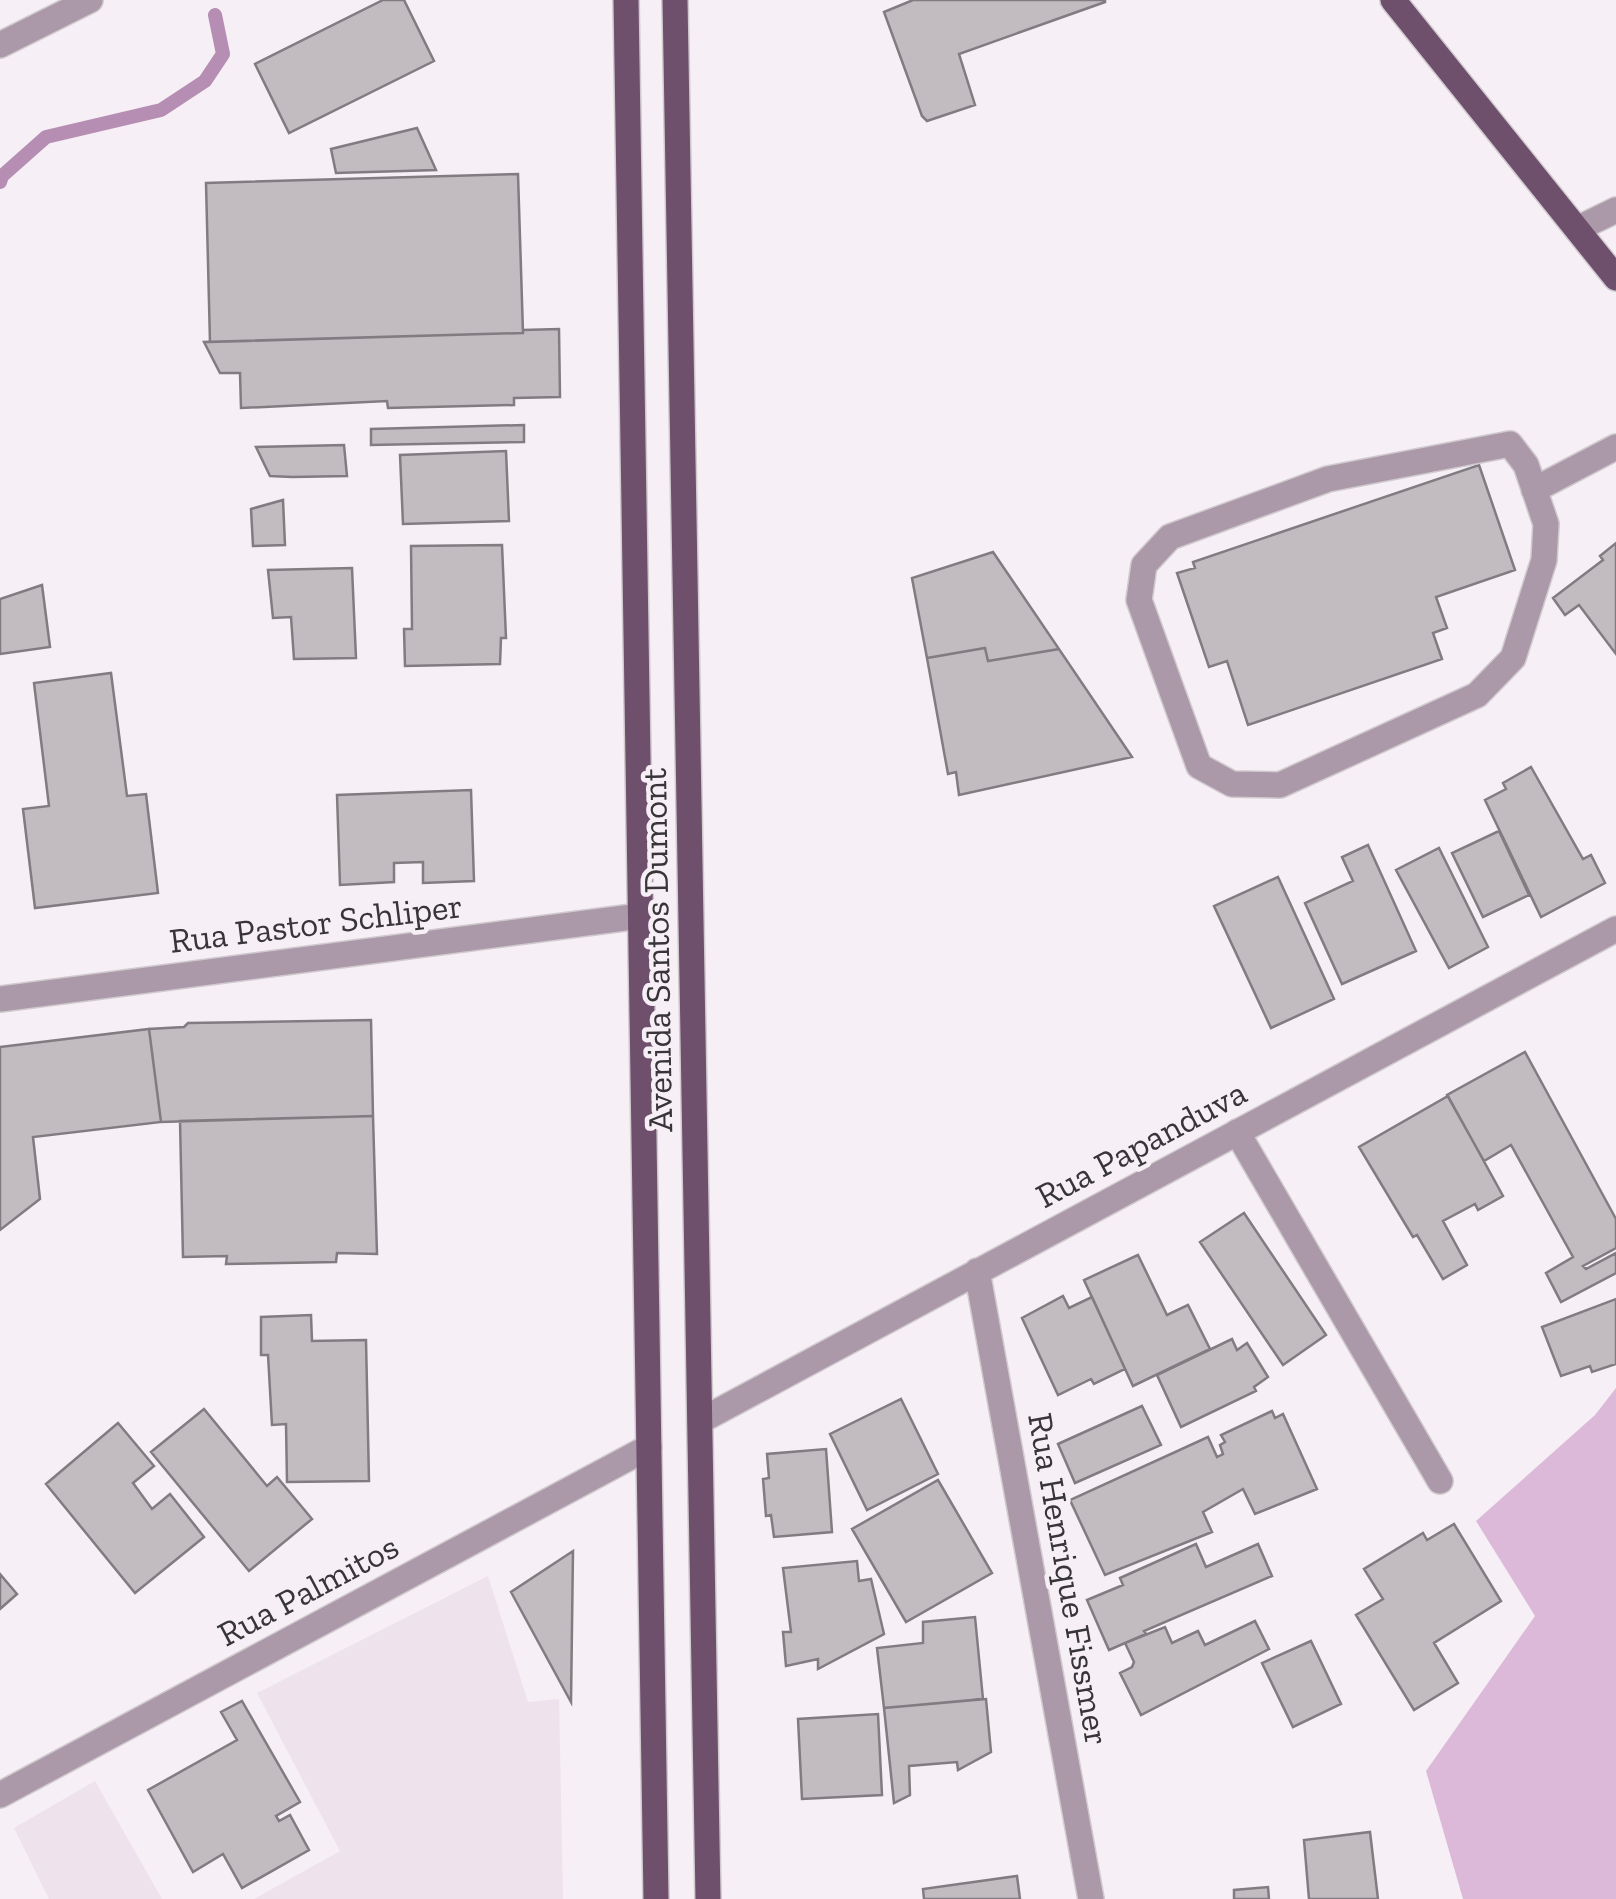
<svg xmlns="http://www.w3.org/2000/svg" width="1616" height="1899" viewBox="0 0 1616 1899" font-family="'Zilla Slab',serif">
<rect width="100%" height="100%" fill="#f6eff5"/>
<!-- built -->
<path fill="#eee2ed" d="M488 1576 528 1702 559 1699 563 1899H254L340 1851 257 1693Z
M95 1781 162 1899H49L14 1828Z"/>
<!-- green -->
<path fill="#dcb9d9" d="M1616 1388V1899H1463L1426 1771 1535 1616 1476 1521 1595 1415Z"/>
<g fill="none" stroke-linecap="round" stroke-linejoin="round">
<!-- stream -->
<path stroke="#b68eb3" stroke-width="14" d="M0 182 2 176 46 137 161 110 205 81 223 54 215 15"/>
</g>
<!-- building -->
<path fill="#c2bcc1" stroke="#817c81" stroke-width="2.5" d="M383 0H404L434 61 289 133 255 64Z
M913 0H1105V2L959 54 975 105 927 121 922 116 884 12Z
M417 128 436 170 336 173 331 149Z
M518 174 523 333 210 342 206 183Z
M559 329 560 397 514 398V405L388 408 387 401 241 408 240 373H220L204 342 523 333V330Z
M524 425V442L371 445V429Z
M344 445 347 476 292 477 270 476 256 447Z
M506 451 509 521 403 524 400 455Z
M1479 465 1515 570 1436 597 1447 628 1433 633 1442 659 1248 725 1227 661 1209 667 1177 573 1195 568 1193 562Z
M283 500 285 545 253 546 251 509Z
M1616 543V654L1579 605 1565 615 1553 598 1603 560 1600 556Z
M502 545 506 638H501L500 664 405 666 404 629H412L411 546Z
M993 552 1059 649 988 661 985 648 927 658 912 578Z
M352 568 356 658 294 659 291 617 273 618 268 570Z
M42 585 50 647 0 654V599Z
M985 648 988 661 1059 649 1132 757 959 795 956 772 948 774 927 658Z
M111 673 127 796 146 794 158 893 35 908 23 809 49 806 34 683Z
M1531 767 1583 859 1591 855 1605 883 1541 917 1485 800 1506 789 1503 783Z
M471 790 474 881 423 883V862L394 863V882L340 885 337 795Z
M1499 831 1529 895 1483 917 1452 853Z
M1368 845 1416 951 1342 984 1305 903 1353 881 1342 857Z
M1439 848 1488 947 1449 968 1396 870Z
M1278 877 1334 999 1271 1028 1214 906Z
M371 1020 373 1116 161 1122 149 1029 184 1027 188 1023Z
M149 1029 161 1122 33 1137 40 1199 0 1230V1047Z
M1525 1052 1616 1219V1248L1583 1266 1586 1269 1616 1253V1273L1561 1302 1546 1273 1573 1257 1511 1145 1484 1161 1447 1095Z
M1448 1096 1503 1196 1478 1210 1475 1204 1443 1221 1467 1265 1443 1279 1417 1235 1413 1237 1359 1147Z
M373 1116 377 1254 337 1253 336 1262 226 1264 227 1256 183 1257 180 1121Z
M1244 1213 1326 1335 1283 1365 1200 1242Z
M1138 1255 1167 1315 1188 1305 1210 1349 1133 1386 1084 1280Z
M1063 1296 1069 1308 1092 1297 1125 1369 1094 1384 1091 1379 1058 1395 1022 1318Z
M1616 1299V1364L1592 1372 1590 1366 1561 1376 1542 1327Z
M311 1315 312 1341 366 1340 369 1481 287 1482 286 1424 272 1425 268 1355H261V1317Z
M1232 1339 1237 1350 1247 1343 1268 1377 1254 1387 1256 1391 1181 1427 1157 1375Z
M901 1399 938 1474 867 1510 830 1434Z
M1142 1406 1161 1445 1075 1483 1058 1444Z
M204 1409 267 1486 277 1477 312 1519 249 1571 151 1452Z
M1272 1411 1275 1418 1283 1414 1317 1489 1255 1514 1243 1489 1203 1512 1212 1532 1105 1575 1070 1500 1208 1437 1217 1457 1223 1454 1220 1445 1225 1442 1221 1435Z
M118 1423 154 1466 133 1483 152 1509 170 1494 204 1537 135 1593 46 1484Z
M826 1449 832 1532 774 1537 771 1515 766 1516 763 1479 769 1478 767 1454Z
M938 1480 992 1573 906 1622 852 1529Z
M1454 1524 1501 1601 1434 1643 1458 1683 1414 1710 1356 1615 1383 1599 1364 1569 1423 1533 1427 1540Z
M1196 1544 1206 1567 1258 1544 1272 1576 1144 1631 1146 1634 1109 1650 1087 1600 1123 1585 1120 1578Z
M573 1551 571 1702 511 1592Z
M857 1561 859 1581 871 1579 884 1634 818 1669V1659L786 1666 783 1632H791L783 1568Z
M0 1574 17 1594 0 1609Z
M975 1617 983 1699 884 1708 877 1648 923 1643V1622Z
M1255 1621 1269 1649 1141 1715 1120 1673 1132 1667 1134 1662 1125 1643 1165 1627 1172 1643 1198 1631 1205 1645Z
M1311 1641 1341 1704 1293 1727 1262 1663Z
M986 1699 991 1752 958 1770 957 1762 909 1766 910 1795 894 1803 884 1708Z
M242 1701 300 1802 276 1816 279 1821 290 1815 309 1850 242 1888 223 1854 193 1872 148 1790 237 1740 221 1712Z
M878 1714 882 1795 802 1799 798 1719Z
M1370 1832 1378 1899H1309L1304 1840Z
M1017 1876 1020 1899H924L923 1889Z
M1268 1887 1269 1899H1234V1890Z"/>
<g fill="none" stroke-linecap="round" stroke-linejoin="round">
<defs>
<path id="lane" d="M1510 444 1526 465 1546 524 1544 560 1513 658 1477 695 1280 785 1232 784 1199 766 1139 600 1144 565 1170 537 1328 479Z
M1534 490 1616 447
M1237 1132 1440 1481"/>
<path id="street" d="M0 45 90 0
M1577 229 1616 210
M0 999 640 916
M977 1271 1091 1899
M700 1421 1616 929
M0 1795 649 1447"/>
<path id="primary" d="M626 0 656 1899
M675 0 708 1899
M1393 0 1616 278"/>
</defs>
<!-- lane casing -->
<use href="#lane" stroke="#d0cacf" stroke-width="28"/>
<!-- street casing -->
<use href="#street" stroke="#d0cacf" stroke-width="28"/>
<!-- primary casing -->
<use href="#primary" stroke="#d0cacf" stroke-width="28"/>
<!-- lane -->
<use href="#lane" stroke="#ab98a9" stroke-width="25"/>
<!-- street -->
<use href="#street" stroke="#ab98a9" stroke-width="25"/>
<!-- primary -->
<use href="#primary" stroke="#6e4f6c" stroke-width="25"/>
</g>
<g text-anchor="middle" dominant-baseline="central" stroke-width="9" stroke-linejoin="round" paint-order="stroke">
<!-- street labels -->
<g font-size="35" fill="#373537" stroke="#f6eff5">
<text transform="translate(316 923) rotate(-7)">Rua Pastor Schliper</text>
<text transform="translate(657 950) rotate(-91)">Avenida Santos Dumont</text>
<text transform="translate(1141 1144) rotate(-28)">Rua Papanduva</text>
<text transform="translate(1069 1579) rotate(80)">Rua Henrique Fissmer</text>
<text transform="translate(308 1590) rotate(-28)">Rua Palmitos</text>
</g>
</g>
</svg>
